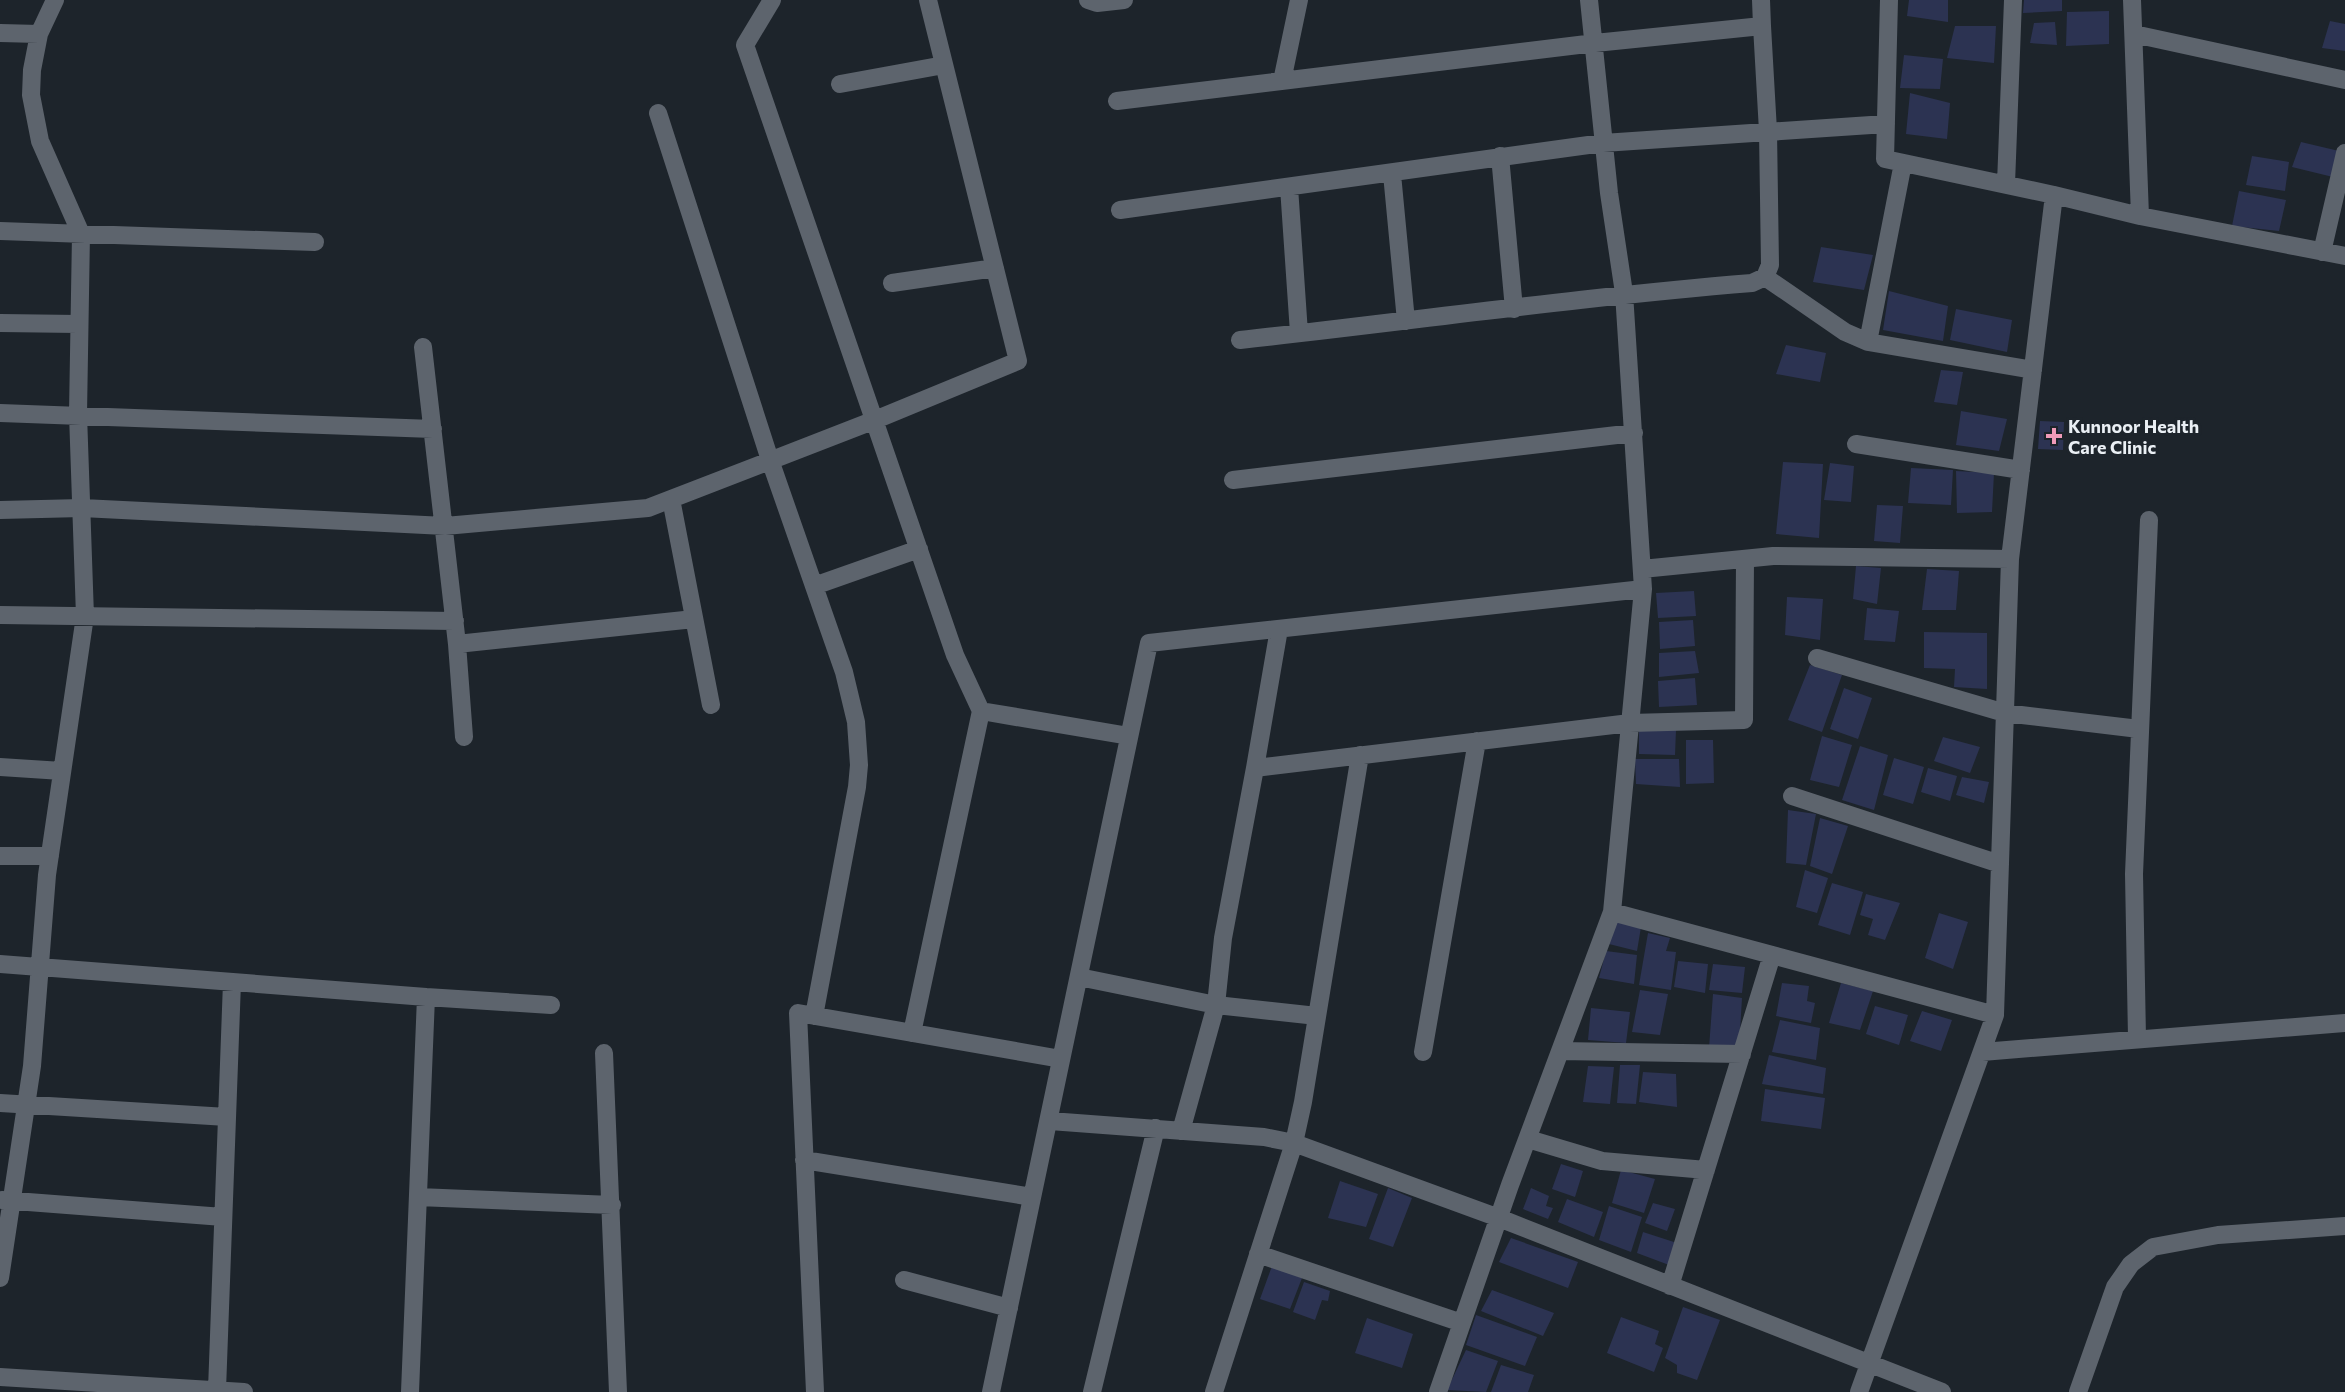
<svg xmlns="http://www.w3.org/2000/svg" width="2345" height="1392" viewBox="0 0 2345 1392" font-family="Commissioner,sans-serif">
<rect width="100%" height="100%" fill="#1d242b"/>
<!-- building -->
<path fill="#2c3352" d="M1909 0H1948V22L1907 16Z
M2024 0H2062V11L2023 13Z
M2109 11V44L2066 46 2067 12Z
M2330 21 2345 24V51L2322 48Z
M2055 22 2057 45 2030 43 2034 23Z
M1955 26H1996L1994 63 1947 58Z
M1904 55 1943 59 1940 89 1900 88Z
M1910 93 1950 103 1947 139 1906 134Z
M2301 142 2339 151 2333 177 2292 167Z
M2252 156 2289 162 2285 191 2246 185Z
M2239 191 2286 200 2279 231 2232 226Z
M1821 247 1873 255 1864 290 1813 282Z
M1889 291 1948 306 1943 341 1883 330Z
M1956 309 2012 320 2007 352 1950 340Z
M1786 345 1826 353 1820 382 1776 374Z
M1941 370 1963 372 1957 405 1934 402Z
M1961 411 2007 419 1999 451 1956 445Z
M2040 421 2064 422 2063 450 2038 449Z
M1783 462 1823 464 1819 538 1776 534Z
M1830 463 1854 466 1851 502 1824 500Z
M1911 468 1953 470 1951 505 1908 503Z
M1956 471 1994 473 1992 512 1957 513Z
M1877 505 1903 506 1900 543 1874 541Z
M1856 566 1881 568 1877 604 1853 599Z
M1927 569 1959 571 1956 610H1922Z
M1694 591 1696 616 1658 618 1656 593Z
M1787 597 1823 599 1820 640 1785 635Z
M1867 608 1899 611 1895 642 1864 640Z
M1693 620 1695 646 1660 649 1659 622Z
M1924 632 1987 633V689L1954 687 1955 669 1924 668Z
M1695 651 1699 673 1659 677V653Z
M1810 665 1842 675 1822 732 1788 720Z
M1695 678 1697 705 1659 707 1658 681Z
M1844 688 1872 698 1858 739 1830 729Z
M1639 730H1676L1675 755 1639 754Z
M1822 736 1852 745 1839 787 1810 780Z
M1943 737 1980 747 1970 773 1934 761Z
M1686 740H1713L1714 783 1686 784Z
M1860 746 1888 755 1874 810 1842 800Z
M1894 758 1924 767 1913 804 1883 795Z
M1635 759H1679L1680 787 1636 784Z
M1928 768 1957 776 1950 801 1921 792Z
M1962 777 1989 782 1984 803 1956 795Z
M1788 810 1816 814 1806 865 1786 863Z
M1820 818 1848 826 1832 874 1810 866Z
M1805 870 1828 878 1817 913 1796 907Z
M1832 883 1863 892 1850 935 1818 925Z
M1866 894 1900 903 1885 940 1868 935 1873 919 1860 915Z
M1939 913 1968 922 1953 969 1925 958Z
M1614 921 1641 927 1637 951 1609 944Z
M1648 933 1670 938 1666 951 1676 952 1671 990 1639 985Z
M1606 951 1637 955 1634 984 1599 978Z
M1678 961 1708 964 1705 993 1674 987Z
M1713 964 1745 967 1742 993 1709 990Z
M1782 983 1809 986 1807 1001 1815 1003 1811 1023 1776 1016Z
M1841 983 1873 991 1860 1030 1829 1023Z
M1640 990 1668 994 1660 1035 1632 1032Z
M1713 994 1742 998 1739 1048H1709Z
M1875 1006 1908 1015 1899 1045 1866 1034Z
M1591 1008 1630 1012 1626 1043 1588 1040Z
M1922 1011 1952 1020 1941 1051 1910 1041Z
M1780 1020 1820 1028 1816 1060 1772 1052Z
M1769 1055 1826 1068 1823 1094 1762 1084Z
M1620 1065H1640L1636 1104 1617 1103Z
M1588 1066 1614 1067 1610 1104 1583 1102Z
M1643 1072 1676 1074 1677 1107 1639 1102Z
M1765 1089 1825 1098 1821 1129 1761 1121Z
M1561 1164 1583 1171 1575 1197 1552 1189Z
M1621 1170 1655 1179 1644 1213 1612 1203Z
M1340 1181 1378 1194 1366 1227 1328 1218Z
M1388 1188 1412 1198 1393 1247 1369 1239Z
M1531 1188 1549 1196 1546 1206 1553 1208 1548 1219 1523 1209Z
M1567 1199 1603 1212 1594 1237 1558 1222Z
M1653 1203 1675 1209 1667 1231 1645 1223Z
M1609 1206 1642 1217 1631 1252 1599 1240Z
M1643 1232 1677 1243 1669 1265 1637 1253Z
M1511 1238 1578 1262 1568 1288 1499 1262Z
M1272 1266 1302 1278 1290 1309 1260 1299Z
M1304 1282 1330 1291 1328 1301 1322 1300 1315 1320 1293 1312Z
M1492 1290 1554 1313 1543 1336 1481 1311Z
M1683 1307 1720 1320 1697 1380 1677 1373V1365L1665 1358Z
M1476 1315 1537 1337 1525 1366 1466 1345Z
M1621 1317 1659 1331 1655 1344 1663 1348 1654 1372 1607 1353Z
M1367 1318 1413 1334 1402 1368 1355 1353Z
M1466 1350 1498 1361 1486 1392 1447 1390Z
M1501 1365 1534 1375 1528 1392H1491Z"/>
<g fill="none" stroke-linecap="round" stroke-linejoin="round">
<!-- minor -->
<path stroke="#5d646d" stroke-width="18" d="M772 0 745 45 955 655 981 711 912 1033
M1088 0 1097 3 1124 0
M1589 0 1609 193 1624 293 1643 589
M1889 0 1885 159 2054 195
M0 33 39 34
M2134 34 2345 80
M1282 81 1299 0
M840 84 944 65
M1117 101 1595 43 1762 26 1761 0
M658 113 770 460 844 672 856 722 859 765 857 787 814 1016
M1500 156 1514 309
M1903 163 1868 342 2033 370
M1392 174 1406 321
M2006 184 2013 0
M1289 187 1299 333
M1120 210 1603 143 1886 124
M2140 216 2345 256
M0 231 315 242
M2322 252 2345 153
M1765 277 1845 332 1868 342
M892 283 995 268
M0 323 78 324
M1240 340C1411 321 1581 297 1752 283L1765 277 1770 265 1768 131 1762 26
M423 347 457 644 464 737
M0 413 433 429
M1856 444 2021 470
M1233 480 1634 433
M671 499 711 705
M0 510 82 508 445 526 648 508 875 420 1018 361 928 0
M1642 569 1773 556 2010 559
M814 586 919 549
M0 615 455 621
M1279 629 1255 768 1630 723 1744 720 1745 559
M457 644 694 619
M1817 658 2005 713 2139 729
M981 711 1129 736
M0 767 62 771
M1792 796 2000 864
M0 856H50
M1612 912 1995 1015
M0 964 426 997 410 1392
M1079 977 1216 1005 1317 1016
M426 997 551 1005
M2137 1038 2134 874 2149 520
M1560 1051 1742 1054
M1423 1052 1477 741
M1982 1052 2345 1023
M604 1053 618 1392
M0 1103 227 1117
M1050 1121 1264 1137 1294 1143 1499 1218 1942 1392
M1181 1131 1216 1005 1223 938 1255 768
M1528 1139 1602 1161 1706 1170
M804 1160 1032 1197
M418 1197 612 1205
M2 1200 223 1217
M1258 1254 1462 1323
M0 1278 32 1066 47 875 85 616 78 414 81 234 40 141 31 95 32 70 39 34 55 0
M904 1280 1009 1308
M1670 1286 1772 955
M0 1377 244 1392
M217 1390 232 982
M815 1392 798 1013 1061 1059
M991 1392 1149 643 1643 589 1612 912 1510 1185 1438 1392
M1092 1392 1156 1128
M1214 1392 1294 1143 1303 1102 1360 755
M1859 1392 1995 1015 2010 559 2054 195 2140 216 2132 0
M2078 1392 2115 1287 2131 1264 2153 1247 2218 1235 2345 1226"/>
</g>
<!-- markers -->
<path fill="#ef9ab8" stroke="#1d242b" stroke-width="2" d="M2051 427h6v6h6v6h-6v6h-6v-6h-6v-6h6z"/>
<g text-anchor="middle" dominant-baseline="central" stroke-width="6" stroke-linejoin="round" paint-order="stroke">
<!-- poi labels -->
<g font-size="18" font-weight="bold" fill="#eaeff4" stroke="#1d242b" text-anchor="start">
<text x="2068" y="426">Kunnoor Health<tspan x="2068" dy="21">Care Clinic</tspan></text>
</g>
</g>
</svg>
